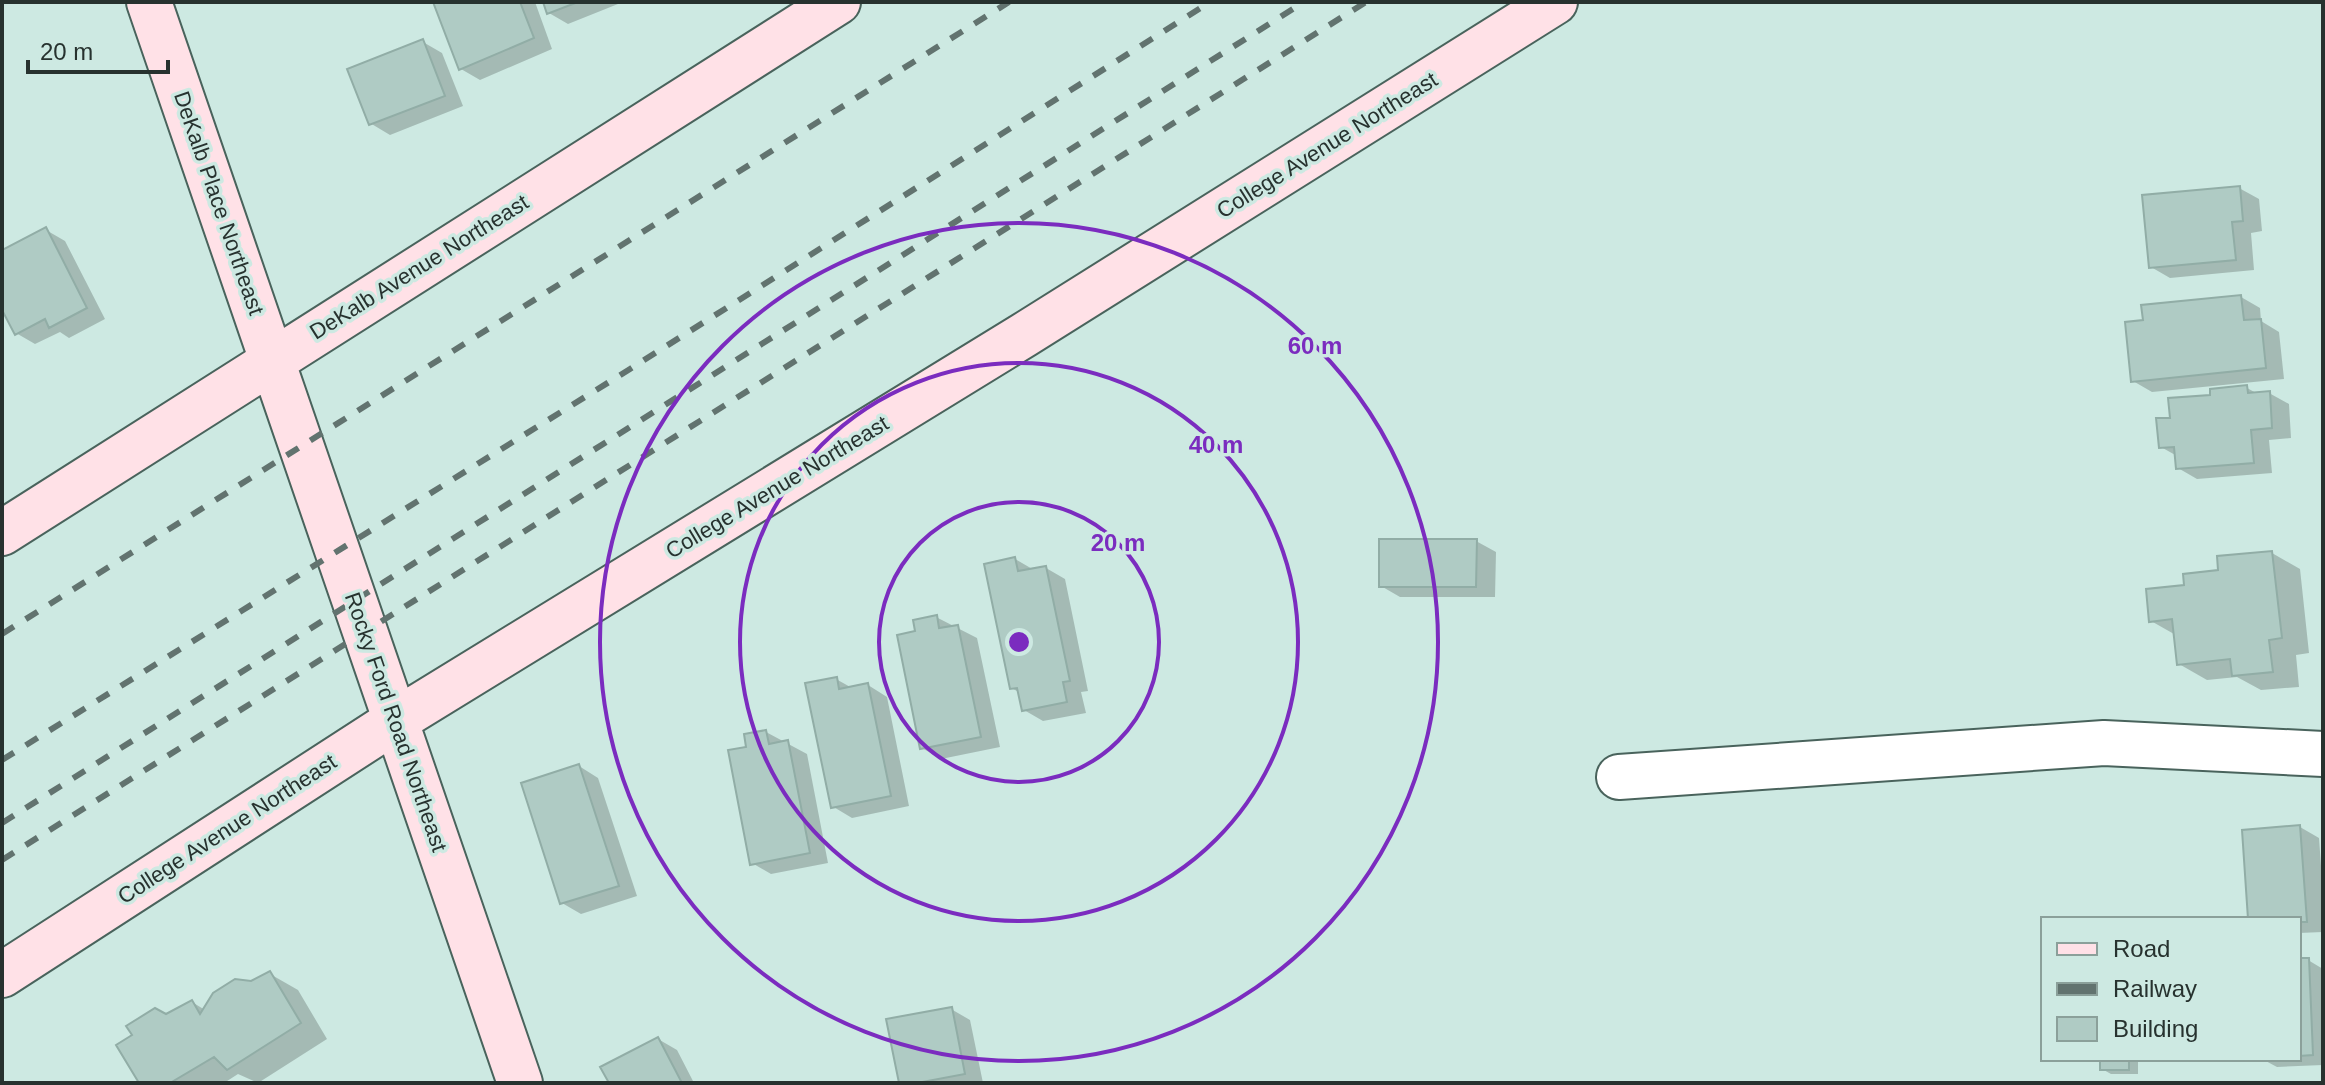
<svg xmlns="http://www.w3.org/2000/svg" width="2325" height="1085" viewBox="0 0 2325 1085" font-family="Arial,sans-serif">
<rect width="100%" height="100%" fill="#cde9e2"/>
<!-- shadow -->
<path fill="#0003" d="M435 2H535L552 49 480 80 461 69Z
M545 2H623L568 24 549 13Z
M423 42 442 53 463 106 390 135 370 123Z
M2239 188 2259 199 2262 231 2251 233 2254 270 2170 278 2151 267Z
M46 230 65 241 105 319 69 338 60 332 35 344 16 333 2 306V252Z
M2241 297 2260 308 2261 321 2279 332 2284 379 2152 392 2133 381Z
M2247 388 2258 394 2269 393 2289 404 2291 438 2269 440 2272 473 2197 479 2178 468 2177 456 2161 447 2172 419Z
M1476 541 1496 552 1495 597H1400L1381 586Z
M2272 553 2300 569 2309 653 2296 655 2299 687 2261 690 2237 677 2207 680 2179 664 2174 634 2151 621 2186 587Z
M1015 559 1034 570 1046 568 1065 579 1088 691 1081 692 1086 713 1043 721 1024 710 1021 693 1011 688Z
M936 617 977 638 1000 747 941 759 922 748 917 632Z
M836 679 852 688 868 685 887 697 909 806 852 818 832 806Z
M766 732 807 754 828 863 771 874 752 863 749 748Z
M579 766 598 778 637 896 581 914 562 903Z
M2300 827 2319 838 2323 893V932L2299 933V919H2250Z
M2299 960H2308L2323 969V1065L2277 1067 2262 1059H2299Z
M270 974 298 990 327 1039 258 1083 238 1074 224 1083H142L192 1002 205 1010Z
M951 1009 970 1020 983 1083H901Z
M658 1039 677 1050 694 1083H611Z
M2102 1059H2138V1074H2111L2102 1069Z"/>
<!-- building -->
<path fill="#afcbc4" stroke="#91ada6" stroke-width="2" d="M433 2H520L534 38 459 70Z
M543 2H578L547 14Z
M423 39 445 96 369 125 347 69Z
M2240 186 2243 221 2232 222 2236 260 2149 268 2142 195Z
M46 227 87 308 49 328 45 319 15 335 2 310V250Z
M2241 295 2244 320 2261 319 2266 368 2131 382 2125 322 2143 320 2141 305Z
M2247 385 2248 393 2270 391 2272 428 2251 430 2254 463 2176 469 2174 447 2159 448 2156 418H2170L2168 398 2210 395V389Z
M1379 539H1477L1476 587H1379Z
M2272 551 2282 638 2269 640 2273 672 2232 676 2230 659 2177 665 2172 619 2149 622 2146 589 2184 585 2183 574 2218 570 2217 556Z
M1015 557 1018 571 1046 566 1070 681 1063 682 1067 702 1022 711 1017 688 1010 689 984 564Z
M937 615 939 628 958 625 981 737 920 749 897 635 915 631 913 620Z
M837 677 839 689 868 683 891 796 831 808 805 683Z
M766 730 769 744 788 740 810 853 750 865 728 750 746 747 744 734Z
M579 764 619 886 560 904 521 783Z
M2300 825 2307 922H2299V919H2248L2242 830Z
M2299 958H2309L2313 1055 2299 1056Z
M270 971 301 1023 227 1070 214 1057 170 1083H139L116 1045 132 1035 126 1026 155 1008 166 1014 192 1000 200 1014 213 993 235 979 251 981Z
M952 1007 965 1074 917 1083H899L886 1019Z
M658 1037 682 1083H609L600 1067Z
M2100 1059H2129V1070H2100Z"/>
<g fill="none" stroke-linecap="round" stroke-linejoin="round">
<defs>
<path id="street" d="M1619 777 2104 743 2323 754"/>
<path id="secondary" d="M149 2 520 1083
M2 533 838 2
M2 975 395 721 1024 335 1555 2"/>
</defs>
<!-- street casing -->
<use href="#street" stroke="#49635c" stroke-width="48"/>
<!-- secondary casing -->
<use href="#secondary" stroke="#49635c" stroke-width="48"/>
<!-- street -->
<use href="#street" stroke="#fff" stroke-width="44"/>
<!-- secondary -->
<use href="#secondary" stroke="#ffe1e7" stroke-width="44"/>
<!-- rail -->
<path stroke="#62736f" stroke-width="6" stroke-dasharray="14 14" stroke-linecap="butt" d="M2 634 1009 2
M2 760 630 369 1210 2
M2 823 1304 2
M2 860 1366 2"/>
</g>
<!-- distance rings -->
<g fill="none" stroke="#7b2cbf" stroke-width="4">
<circle cx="1019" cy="642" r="140"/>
<circle cx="1019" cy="642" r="279"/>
<circle cx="1019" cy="642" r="419"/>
</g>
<g text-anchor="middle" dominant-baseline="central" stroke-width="7" stroke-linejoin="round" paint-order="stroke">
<!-- street labels -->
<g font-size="22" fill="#27322f" stroke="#cde9e2">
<text transform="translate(1327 145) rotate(-32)">College Avenue Northeast</text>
<text transform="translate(219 203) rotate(71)">DeKalb Place Northeast</text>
<text transform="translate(419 267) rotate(-32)">DeKalb Avenue Northeast</text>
<text transform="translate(777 487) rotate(-31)">College Avenue Northeast</text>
<text transform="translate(396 722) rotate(71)">Rocky Ford Road Northeast</text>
<text transform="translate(227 829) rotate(-33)">College Avenue Northeast</text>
</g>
</g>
<circle cx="1019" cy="642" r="12" fill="#7b2cbf" stroke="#cde9e2" stroke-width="4"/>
<g font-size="24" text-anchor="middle" font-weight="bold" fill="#7b2cbf" stroke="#cde9e2" stroke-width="7" stroke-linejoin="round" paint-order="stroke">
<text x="1315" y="354">60 m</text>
<text x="1216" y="453">40 m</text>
<text x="1118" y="551">20 m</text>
</g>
<!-- border -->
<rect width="2325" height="1085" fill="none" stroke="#27322f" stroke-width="8"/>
<!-- legend -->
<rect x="2041" y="917" width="260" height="144" fill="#cde9e2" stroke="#8ba09a" stroke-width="2"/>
<rect x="2057" y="943" width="40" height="12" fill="#ffe1e7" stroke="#8ba09a" stroke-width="2"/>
<text x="2113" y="957" font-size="24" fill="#27322f">Road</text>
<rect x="2057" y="983" width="40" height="12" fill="#62736f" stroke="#8ba09a" stroke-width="2"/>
<text x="2113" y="997" font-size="24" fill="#27322f">Railway</text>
<rect x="2057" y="1017" width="40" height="24" fill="#afcbc4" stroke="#8ba09a" stroke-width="2"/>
<text x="2113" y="1037" font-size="24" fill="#27322f">Building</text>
<!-- scale -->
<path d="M28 60v12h140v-12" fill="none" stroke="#27322f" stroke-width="4"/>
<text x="40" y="60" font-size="24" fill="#27322f" stroke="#cde9e2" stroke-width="6" paint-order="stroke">20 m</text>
</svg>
